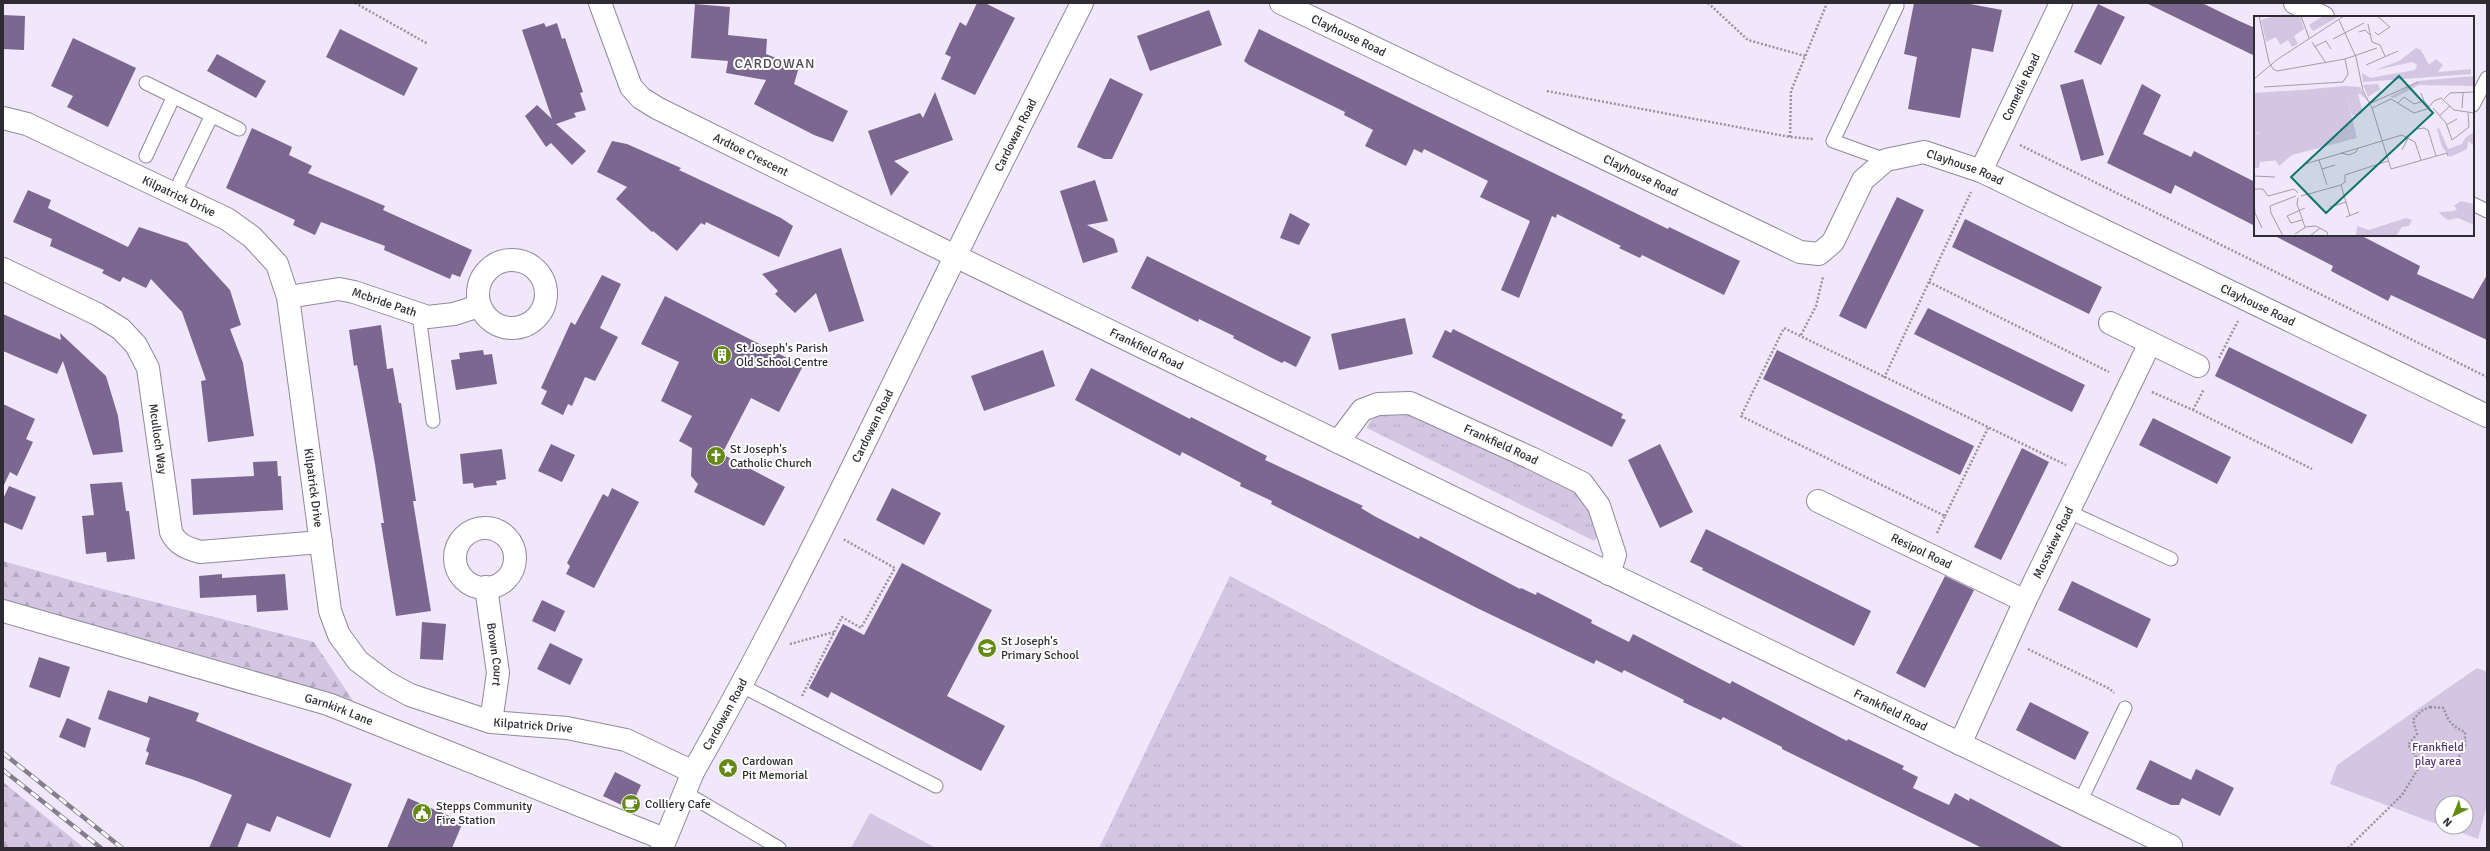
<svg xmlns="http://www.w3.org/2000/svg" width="2490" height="851" viewBox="0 0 2490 851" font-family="Signika,sans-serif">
<defs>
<pattern id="grass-tufts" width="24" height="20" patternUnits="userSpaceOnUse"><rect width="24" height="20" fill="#d4c6e3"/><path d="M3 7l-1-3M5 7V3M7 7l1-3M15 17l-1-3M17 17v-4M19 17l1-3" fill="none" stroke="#b6aac3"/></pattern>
<pattern id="forest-firs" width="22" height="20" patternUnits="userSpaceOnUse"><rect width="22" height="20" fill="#d4c6e3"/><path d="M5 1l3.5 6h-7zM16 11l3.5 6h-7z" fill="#b6aac3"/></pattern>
</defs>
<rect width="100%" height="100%" fill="#f0e7fa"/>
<!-- grass -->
<path fill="url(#grass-tufts)" d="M1400 409 1581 491 1601 532 1594 541 1367 428C1372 413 1386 412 1400 409Z
M1230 576 1746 848H1099Z"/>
<!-- forest -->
<path fill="url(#forest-firs)" d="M3 561 95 587 314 642 354 702 3 605Z
M3 782 84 848H3Z"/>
<!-- green -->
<path fill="#d4c6e3" d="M2477 668 2487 672V805L2478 839 2446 827H2466V803H2442V826L2330 784 2337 765Z
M870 813 936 848H851Z"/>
<!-- building -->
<path fill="#7c6791" d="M977 3H985L1015 18 975 95 941 79 951 57 945 54 960 22 966 26Z
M1914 3H1965L2002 10 1993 52 1972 48 1960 118 1908 109 1917 57 1904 54Z
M2146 3H2202L2237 20 2255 28V56Z
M695 4 730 7 728 35 767 39 766 54 799 67 794 84 848 111 833 142 814 135 754 104 766 80 726 73 728 61 691 58Z
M2098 4 2125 17 2101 65 2074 52Z
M1209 10 1222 45 1150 71 1137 36Z
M3 15 25 16 24 50 3 49Z
M544 23 546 27 557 23 562 39 565 38 583 92 580 93 586 110 574 113 576 117 556 124 586 151 572 165 551 143 546 147 525 116 537 105 552 119 522 30Z
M340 29 418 68 404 96 326 57Z
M1259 29 1668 229 1669 227 1740 261 1724 295 1642 255 1640 258 1619 248 1621 246 1557 214 1556 218 1552 216 1519 298 1501 290 1530 221 1480 197 1488 181 1424 149 1422 153 1414 149 1406 166 1365 146 1373 130 1344 115 1345 112 1249 65 1244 61Z
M73 38 136 68 108 127 67 107 73 96 51 86Z
M217 54 266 81 256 98 207 71Z
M1110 78 1143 94 1112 159H1104L1077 147Z
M2083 79 2104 155 2081 161 2060 85Z
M2142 84 2161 95 2143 134 2191 157 2194 151 2255 182V226L2175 185 2171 194 2107 163Z
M935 92 953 140 894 161 909 172 891 196 868 131 920 113 923 118Z
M252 128 292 147 289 155 312 166 308 173 385 206 383 210 472 250 460 277 452 274 450 279 384 250 385 246 321 222 315 235 293 225 295 220 226 188Z
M612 141 627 144 681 168 679 170 781 218 793 226 779 257 706 222 705 225 701 223 677 251 653 231 652 232 616 199 627 187 597 172Z
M1095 180 1108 221 1087 225 1114 239 1118 252 1083 263 1060 191Z
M28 190 51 200 48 208 128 247 139 227 187 243 230 290 241 325 230 329 243 363 254 436 208 442 201 381 206 380 182 312 151 279 146 288 123 277 120 282 102 273 104 270 50 246 52 239 13 222Z
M1897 197 1924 210 1866 329 1839 316Z
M1290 213 1310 224 1299 245 1280 238Z
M1965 219 2102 287 2089 314 1952 247Z
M2273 235H2360L2420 266 2417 274 2473 299 2487 275V340L2391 295 2388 301 2331 271 2333 266Z
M841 248 864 321 829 332 816 293 795 313 775 294 778 291 762 274Z
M1147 256 1311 337 1296 367 1284 361 1282 363 1233 338 1234 336 1199 319 1198 322 1131 288Z
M602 275 621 284 600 328 618 337 595 381 585 377 572 406 568 404 563 415 541 404 547 391 541 388 571 322 575 325Z
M665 296 803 366 779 412 751 398 722 454 785 487 764 526 694 492 698 484 691 476 692 448 679 441 692 416 661 401 679 362 641 344Z
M1928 308 2085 385 2072 412 1914 334Z
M3 314 61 340 60 333 106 376 118 416 123 452 93 455 63 361 57 374 3 351Z
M1405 318 1413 354 1339 370 1331 334Z
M381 325 387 369 393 368 399 403H401L416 501H413L431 611 396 616 381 523H384L375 464 357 365 354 366 349 330Z
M1453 329 1623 414 1621 418 1626 420 1612 447 1432 357 1445 330 1451 333Z
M2229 347 2367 415 2352 444 2215 376Z
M483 350 484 355 492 354 497 384 456 390 451 360 460 359 459 353Z
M1043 350 1055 386 984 411 971 376Z
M1777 350 1974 446 1960 475 1763 379Z
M1091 368 1190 419 1191 417 1267 456 1265 460 1363 506 1361 508 1376 517 1419 539 1420 536 1520 589 1521 588 1536 595 1537 592 1592 620 1591 623 1629 642 1633 634 1730 684 1732 681 1847 741 1848 739 1904 766 1902 769 1918 777 1913 788 1949 805 1955 793 1969 801 1970 798 2064 848H1982L1782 749V747L1723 717 1721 720 1683 702 1684 700 1624 670 1622 673 1596 660 1594 664 1477 608 1271 504 1272 501 1240 486 1241 483 1182 452 1180 456 1075 400Z
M3 404 35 419 26 439 33 442 17 476 10 472 3 487Z
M2153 418 2231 457 2217 484 2139 445Z
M551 444 575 455 562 482 538 471Z
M1660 444 1693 512 1660 528 1628 460Z
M2022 448 2049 462 2001 560 1974 547Z
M502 449 506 479 496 481 497 485 485 486 474 488 473 483 463 484 460 454Z
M277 461 278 476H281L283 510 193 515 191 479 254 476 253 462Z
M122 482 126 511H129L135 559 107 562 106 552 86 554 82 516 94 515 90 484Z
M9 486 36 497 22 530 3 522V499Z
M612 488 639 502 594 588 566 574 570 566 567 563 603 494 608 497Z
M892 488 941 513 924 545 876 520Z
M1706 529 1871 611 1854 646 1702 570 1703 568 1690 562Z
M902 563 992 610 947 696 1005 726 981 771 831 692 828 698 809 688 843 624 864 635Z
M222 574V578L285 574 288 610 257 612 256 595 200 598 199 576Z
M1945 576 1974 590 1925 688 1896 673Z
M2072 581 2151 619 2137 648 2058 610Z
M542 600 565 611 555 632 532 621Z
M422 622 446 624 443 660 420 659Z
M550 643 583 659 570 685 537 669Z
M39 657 70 667 60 698 29 687Z
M108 690 147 703 149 696 199 713 196 721 352 784 330 838 277 816 270 832 247 823 237 848H209L232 795 194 780 145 764 149 753 146 751 150 738 98 719Z
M2030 702 2089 732 2075 760 2016 730Z
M67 718 91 728 85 748 59 737Z
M2150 760 2191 780 2196 769 2234 788 2220 816 2182 798 2179 805H2171L2136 789Z
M615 772 641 785 630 809 603 796Z
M408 798 463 822 452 848H387Z"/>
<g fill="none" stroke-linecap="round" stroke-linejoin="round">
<defs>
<path id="service" d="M146 83 239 129
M2473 105 2487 78
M146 156 173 98
M1886 160 1833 141 1897 6
M174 194 211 117
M2473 204 2487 211
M419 315 433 421
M2069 512 2171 559
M742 686 936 786
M684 792 779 848
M2080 802 2125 708"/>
<g id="minor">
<path id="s1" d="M600 3 631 87 641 98 657 108 955 256 2171 846"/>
<path id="s2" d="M1281 3 1800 252 1819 254 1833 242 1863 180 1886 160 1924 152 1981 171 2487 416"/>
<path d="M2295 3 2323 17"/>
<path id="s3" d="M1981 171 2061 3"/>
<circle cx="512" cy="294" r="34"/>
<path id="s4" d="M3 269 97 314 121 329 136 345 148 368 171 532C177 545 187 548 200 552L321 542"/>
<path id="s5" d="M288 297 339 289 354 292 428 317 454 314 479 306"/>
<path d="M2110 323 2198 366"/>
<path id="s6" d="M1338 442 1362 410 1378 404 1410 403 1531 458 1582 483 1599 506 1615 555 1609 574"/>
<path id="s7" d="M1818 501 2025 601"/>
<circle cx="485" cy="558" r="30"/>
<path id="s8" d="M486 587 498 673 491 722"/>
<path id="s9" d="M3 611 328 704 664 839"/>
<path id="s10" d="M1960 744 2025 601 2150 343"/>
<path id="s11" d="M693 772C788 605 870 431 954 259 996 173 1039 88 1082 3"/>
</g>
<g id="tertiary">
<path id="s12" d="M3 118 27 124 227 219 252 237 277 264 288 297 330 611 339 635 358 661 386 682 410 695 491 722 567 728 626 740 693 772 662 848"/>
</g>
</defs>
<!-- service casing -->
<use href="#service" stroke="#91899a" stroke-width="15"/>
<!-- minor casing -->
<use href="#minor" stroke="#91899a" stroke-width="24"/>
<!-- tertiary casing -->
<use href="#tertiary" stroke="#91899a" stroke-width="24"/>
<!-- path -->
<path stroke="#98929f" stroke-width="2.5" stroke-dasharray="2 2" stroke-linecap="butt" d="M355 3 428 44
M1708 3 1748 40 1805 56
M1547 91 1790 137 1814 139
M1790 137 1791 91 1827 3
M2020 145 2487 377
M1929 282 2109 372
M1801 335 1816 306 1823 277
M2219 358 2238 321
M1884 378 1971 192
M2152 392 2193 410 2312 469
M2193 410 2204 389
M1945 516 1988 428
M1937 533 1945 516 1741 416 1784 328 2066 465
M790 644 834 632
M2028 649 2110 689 2114 693
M802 696 842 617 861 628 895 568 843 539
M2430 707 2444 708C2447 721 2453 727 2465 732V747L2457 760 2444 759 2432 766 2421 764 2408 745 2417 734 2413 720 2421 711Z
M2348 848 2402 795 2421 764"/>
<!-- service -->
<use href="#service" stroke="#fff" stroke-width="13"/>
<!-- minor -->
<use href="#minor" stroke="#fff" stroke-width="22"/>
<!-- tertiary -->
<use href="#tertiary" stroke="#fff" stroke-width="22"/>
<defs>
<path id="rail" d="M3 753 122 848
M3 770 101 848"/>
</defs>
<!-- rail casing -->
<use href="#rail" stroke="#857f8c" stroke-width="4.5"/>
<!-- rail -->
<use href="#rail" stroke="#fff" stroke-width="3" stroke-dasharray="9" stroke-linecap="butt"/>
</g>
<!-- icons -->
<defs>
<symbol id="building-disc" viewBox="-11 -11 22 22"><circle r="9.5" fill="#648a15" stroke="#fff"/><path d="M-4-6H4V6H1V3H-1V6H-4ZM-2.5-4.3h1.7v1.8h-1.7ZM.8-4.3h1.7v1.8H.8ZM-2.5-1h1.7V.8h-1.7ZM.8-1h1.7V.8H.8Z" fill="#fff"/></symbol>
<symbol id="church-disc" viewBox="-11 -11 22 22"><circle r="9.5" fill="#648a15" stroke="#fff"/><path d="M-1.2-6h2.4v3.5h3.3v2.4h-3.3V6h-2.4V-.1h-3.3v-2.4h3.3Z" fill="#fff"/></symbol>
<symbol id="school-disc" viewBox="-11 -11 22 22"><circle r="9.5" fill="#648a15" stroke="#fff"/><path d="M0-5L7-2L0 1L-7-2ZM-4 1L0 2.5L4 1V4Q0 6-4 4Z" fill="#fff"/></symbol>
<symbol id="sight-disc" viewBox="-11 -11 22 22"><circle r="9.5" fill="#648a15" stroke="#fff"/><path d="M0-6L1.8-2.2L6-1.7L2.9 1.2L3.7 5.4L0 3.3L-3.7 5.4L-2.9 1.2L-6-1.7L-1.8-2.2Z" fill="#fff"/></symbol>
<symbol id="cafe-disc" viewBox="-11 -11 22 22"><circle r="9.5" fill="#648a15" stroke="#fff"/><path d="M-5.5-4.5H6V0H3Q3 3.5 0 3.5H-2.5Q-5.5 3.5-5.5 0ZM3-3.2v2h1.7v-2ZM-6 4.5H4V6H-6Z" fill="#fff"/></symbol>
<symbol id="civic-disc" viewBox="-11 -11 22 22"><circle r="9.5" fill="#648a15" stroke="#fff"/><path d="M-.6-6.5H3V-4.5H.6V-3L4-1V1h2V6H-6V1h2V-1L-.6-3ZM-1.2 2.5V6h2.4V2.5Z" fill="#fff"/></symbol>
</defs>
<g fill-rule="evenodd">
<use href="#building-disc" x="711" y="344" width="22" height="22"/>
<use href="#church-disc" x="705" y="445" width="22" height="22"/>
<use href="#school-disc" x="976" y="637" width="22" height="22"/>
<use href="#sight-disc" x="717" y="757" width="22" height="22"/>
<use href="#cafe-disc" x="620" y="793" width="22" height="22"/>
<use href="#civic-disc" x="411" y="802" width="22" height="22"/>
</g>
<g text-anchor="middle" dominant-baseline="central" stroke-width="4" stroke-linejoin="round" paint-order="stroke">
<!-- street labels -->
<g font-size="12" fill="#2e2b32" stroke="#fff">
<text stroke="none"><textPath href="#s2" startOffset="75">Clayhouse Road</textPath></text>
<text stroke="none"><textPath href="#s3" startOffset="93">Comedie Road</textPath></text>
<text stroke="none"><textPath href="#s11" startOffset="714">Cardowan Road</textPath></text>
<text stroke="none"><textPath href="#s1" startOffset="228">Ardtoe Crescent</textPath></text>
<text stroke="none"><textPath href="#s2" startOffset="795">Clayhouse Road</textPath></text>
<text stroke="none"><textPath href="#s2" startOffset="399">Clayhouse Road</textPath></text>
<text stroke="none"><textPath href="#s12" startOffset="193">Kilpatrick Drive</textPath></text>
<text stroke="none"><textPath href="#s5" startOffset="99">Mcbride Path</textPath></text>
<text stroke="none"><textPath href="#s2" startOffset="1119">Clayhouse Road</textPath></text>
<text stroke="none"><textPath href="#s1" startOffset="669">Frankfield Road</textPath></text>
<text stroke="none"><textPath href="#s11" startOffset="390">Cardowan Road</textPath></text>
<text stroke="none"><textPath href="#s4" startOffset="252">Mculloch Way</textPath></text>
<text stroke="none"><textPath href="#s6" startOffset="189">Frankfield Road</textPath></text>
<text stroke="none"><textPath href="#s12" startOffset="541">Kilpatrick Drive</textPath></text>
<text stroke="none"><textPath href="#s10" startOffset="222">Mossview Road</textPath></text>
<text stroke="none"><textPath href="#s7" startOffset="115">Resipol Road</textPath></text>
<text stroke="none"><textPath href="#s8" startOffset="68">Brown Court</textPath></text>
<text stroke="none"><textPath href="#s9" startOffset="350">Garnkirk Lane</textPath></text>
<text stroke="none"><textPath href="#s1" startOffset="1496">Frankfield Road</textPath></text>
<text stroke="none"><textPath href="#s11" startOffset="66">Cardowan Road</textPath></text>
<text stroke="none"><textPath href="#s12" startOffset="913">Kilpatrick Drive</textPath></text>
</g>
<!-- poi labels -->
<g font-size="12" fill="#2e2b32" stroke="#fff" text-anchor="start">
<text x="736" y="348">St Joseph's Parish<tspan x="736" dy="14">Old School Centre</tspan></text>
<text x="730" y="449">St Joseph's<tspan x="730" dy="14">Catholic Church</tspan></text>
<text x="1001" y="641">St Joseph's<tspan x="1001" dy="14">Primary School</tspan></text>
<text x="742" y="761">Cardowan<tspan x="742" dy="14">Pit Memorial</tspan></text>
<text x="645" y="804">Colliery Cafe</text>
<text x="436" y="806">Stepps Community<tspan x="436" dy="14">Fire Station</tspan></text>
</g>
<!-- park labels -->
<g font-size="12" fill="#563770" stroke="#fff">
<text x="2438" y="747">Frankfield<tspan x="2438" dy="14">play area</tspan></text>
</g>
<!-- quarter labels -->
<g font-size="14" letter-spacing="1" fill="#514959" stroke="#fff">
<text x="775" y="63">CARDOWAN</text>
</g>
</g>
<!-- overview -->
<g transform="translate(2254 16)">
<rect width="220" height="220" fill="#f0e7fa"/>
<path d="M91 70 106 71 114 85 106 78 93 81 103 122 38 139 25 150 5 115 31 107 51 75 47 74Z" fill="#d4c6e3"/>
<path d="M69 0H86L59 15 55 9ZM162 32 167 34 175 49 182 43 189 49 184 56 217 53V58L109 66 108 57 116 62 161 54 163 49 159 46 121 54 145 45ZM220 60V70L165 69 140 82 136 81 164 65ZM124 68 126 73 114 81 109 69ZM47 74 51 75 53 86 31 107 0 118V77ZM185 112 194 133 208 128 211 122 220 116V130L214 125 213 133 196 141 188 131 183 113ZM207 185 220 188V209L204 202 194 204 187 199 185 196 200 195 203 193 200 190ZM152 202 158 204 155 210 148 211 142 220H102L103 210 115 214Z" fill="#d4c6e3"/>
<path d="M76 75 82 82 75 89 67 115 41 128 25 144 6 146 5 152H0V119L16 112 43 94 50 88 48 77Z" fill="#d4c6e3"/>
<path d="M21 0H46L50 13 40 20 44 28 38 31 34 24 26 29 22 21 12 26 7 4ZM104 78 109 97 98 100 93 81Z" fill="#d4c6e3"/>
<path fill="none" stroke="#a29caa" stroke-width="1" d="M5 0 15 46 19 53 23 55 91 43 123 32M47 0 55 22M85 4 102 41 109 75 118 92 137 153 193 137 194 140M114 8 118 26 126 29 131 40M105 16 111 14 116 19M121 16 124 19 136 11 123 0M79 23 110 7M58 26 72 47M60 31 72 25 77 33M112 49 144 35M0 63 24 43 90 0M10 71 89 66 94 58 91 43M167 77 170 85 175 91M190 83 196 77 220 76M117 87 164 66M144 87 150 81 160 88 170 85M118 92 137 83 160 97 173 93 180 85 187 82 200 94 220 97M179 92 192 107 198 124 215 111 214 97M208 92 209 77M185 100 196 90M192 109 203 103M163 113 170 112 174 114 182 140M148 134 154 122M87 137 95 139 102 136 104 132M65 144 73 169M51 148 148 119 161 126 167 144M68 153 81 149M0 160 21 161M87 169 96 200M0 173H9L14 180 40 173 44 177M47 180 87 169 91 166V159L134 145M44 182 43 188 51 211 62 210 73 216 74 220M0 184 1 197 8 212M76 191 92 186M92 201 105 196M48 204 37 207 33 200 51 192M41 218 52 211M29 220 17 197 16 190 42 180M56 220 66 212"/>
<path fill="#0f766e" fill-opacity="0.15" stroke="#0f766e" stroke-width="2" d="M145 60 179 97 72 197 37 161Z"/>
<rect width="220" height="220" fill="none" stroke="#2e2b32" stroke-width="2"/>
</g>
<!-- border -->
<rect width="2490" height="851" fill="none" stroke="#2e2b32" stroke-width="8"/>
<!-- north arrow -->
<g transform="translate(2454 815) rotate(223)"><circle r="19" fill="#ffffff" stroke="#abaaad"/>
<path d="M0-3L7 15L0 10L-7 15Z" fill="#648a15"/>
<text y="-6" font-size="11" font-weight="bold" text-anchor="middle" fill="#2e2b32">N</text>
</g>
</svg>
